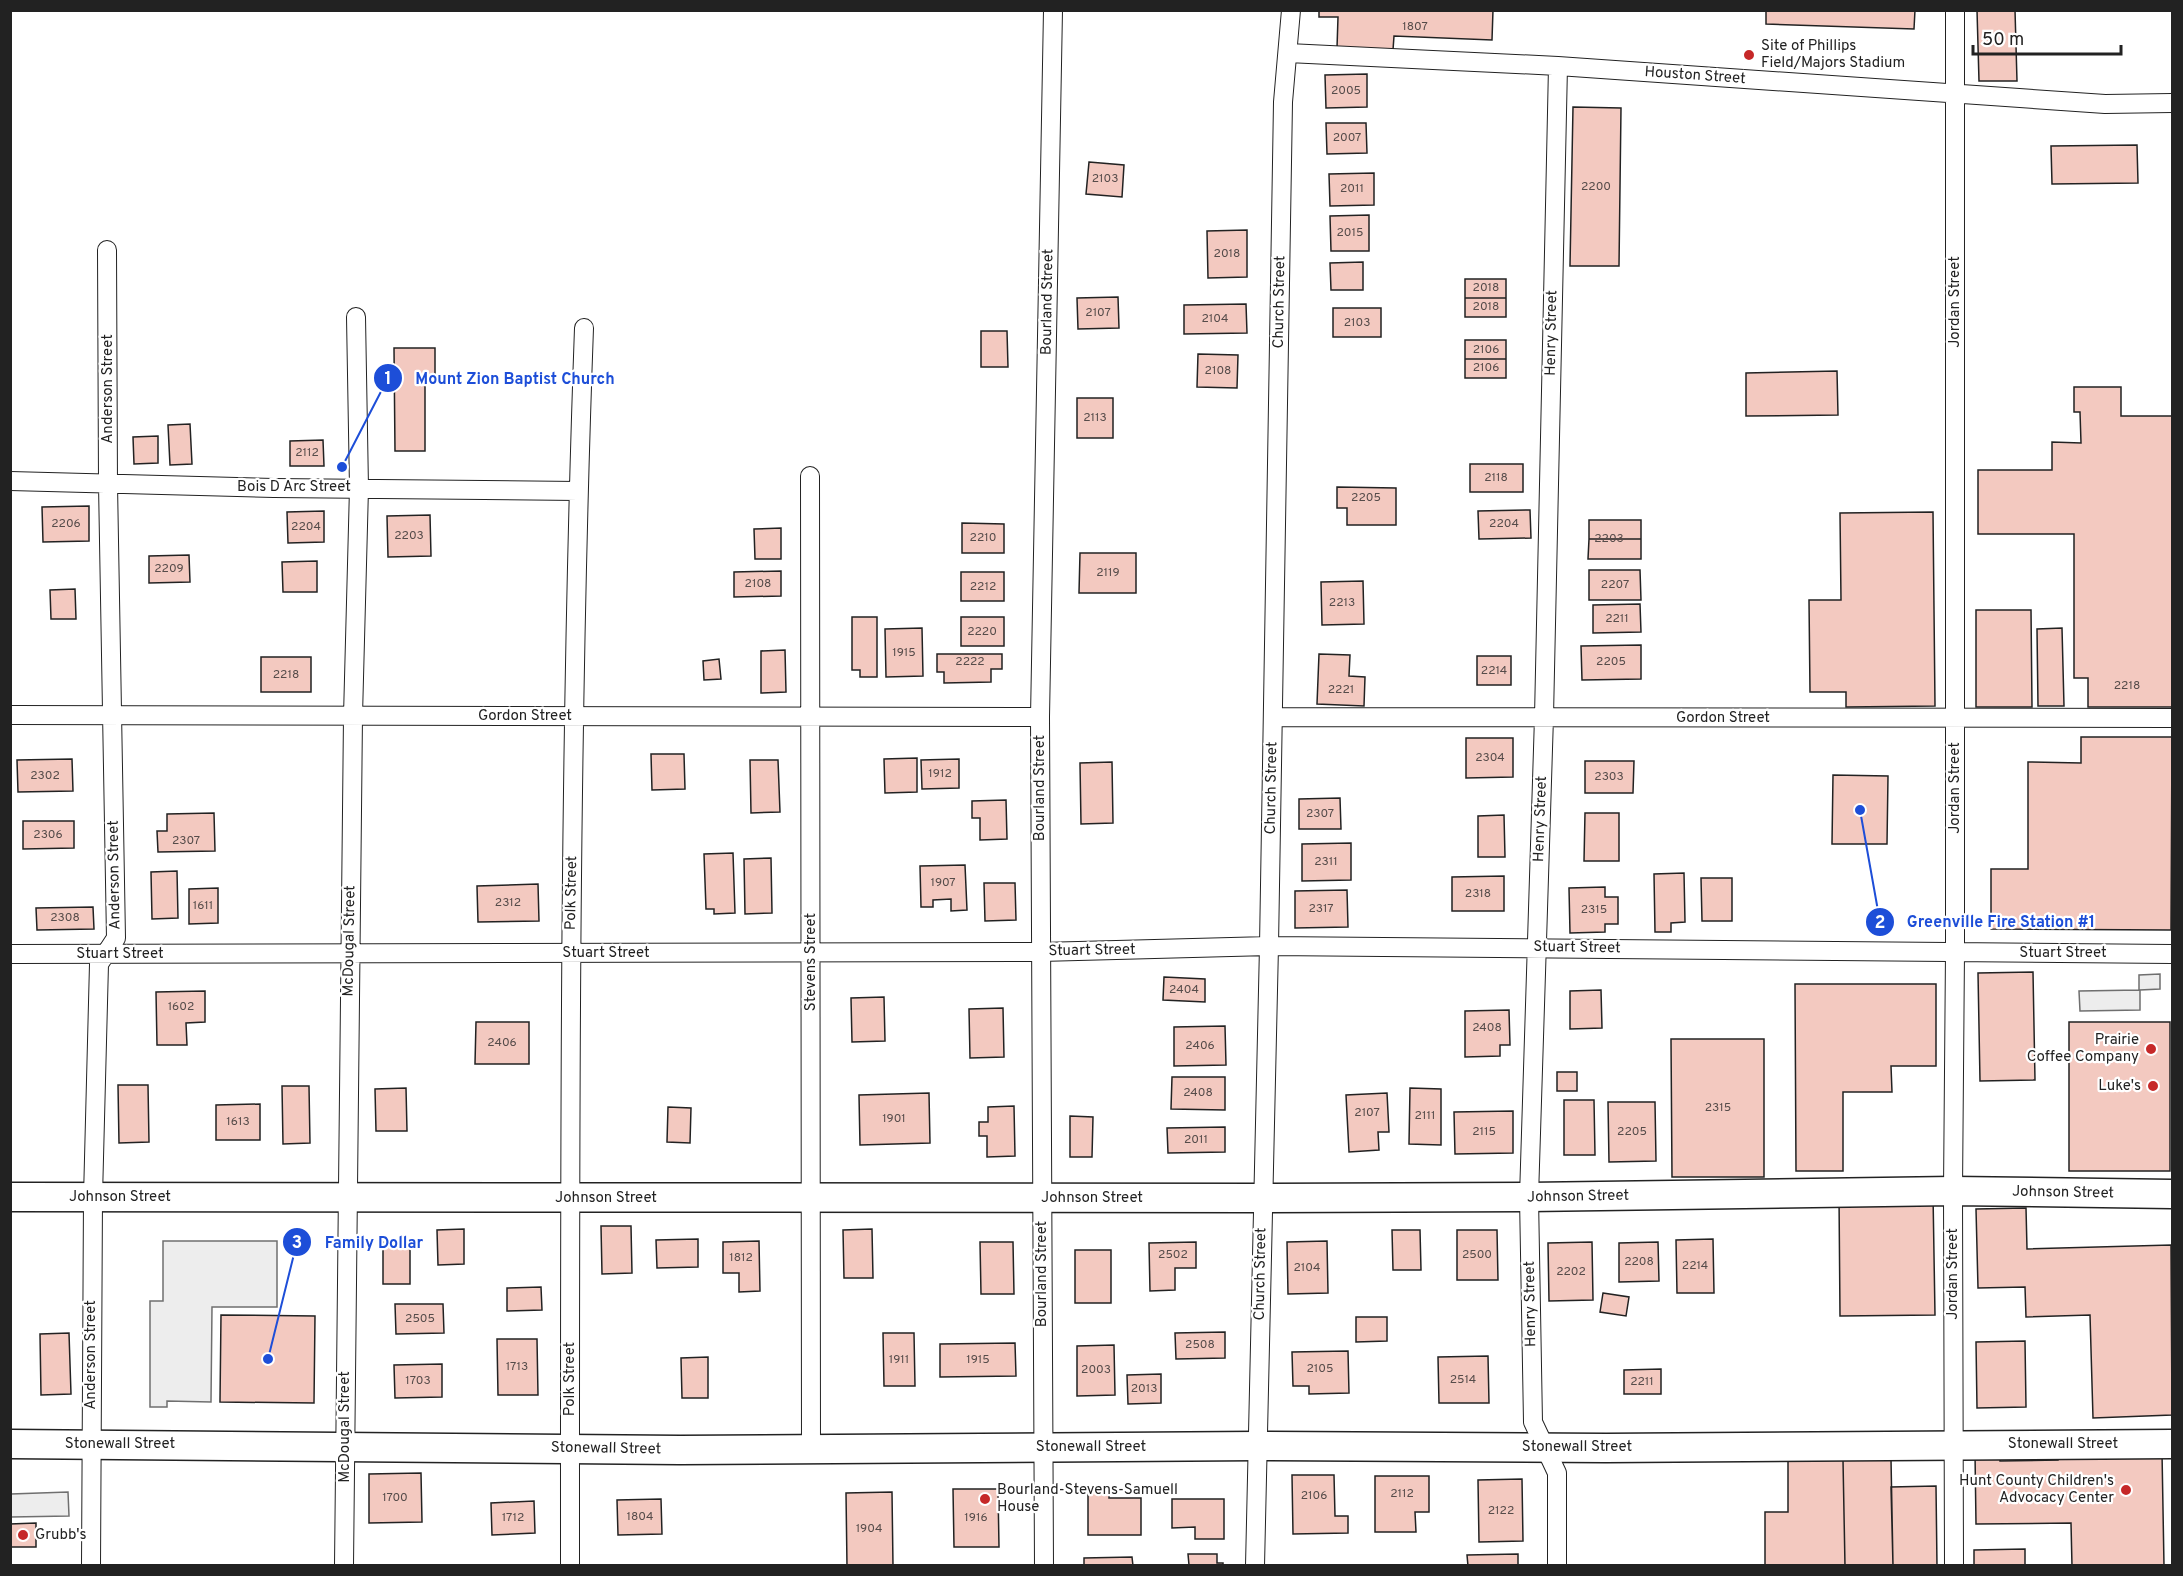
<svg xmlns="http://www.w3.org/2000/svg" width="2183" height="1576" viewBox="0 0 2183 1576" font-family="Overpass,sans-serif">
<rect width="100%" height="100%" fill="#fff"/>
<!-- parking -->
<path fill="#ededed" stroke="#6f6f6f" stroke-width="1.5" d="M2160 974V989L2140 990V1010L2080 1011 2079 991 2139 990V975Z
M163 1241H277V1307H212L211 1402 167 1401V1407H150V1301H163Z
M68 1492 69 1516 11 1517V1494Z"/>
<!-- building -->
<path fill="#f3c9c0" stroke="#222" stroke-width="1.5" d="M1319 10H1493L1492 40 1394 36 1393 50 1337 48 1338 17H1319Z
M1766 10H1915L1914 29 1766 24Z
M1977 10H2015L2017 81H1979Z
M1367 74V107L1326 108 1325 75Z
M1573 107 1621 108 1619 266H1570Z
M1326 123H1366L1367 153 1327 154Z
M2137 145 2138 183 2052 184 2051 146Z
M1089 162 1124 165 1122 197 1086 194Z
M1374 173V205L1330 206 1329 174Z
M1369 215V251H1331L1330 216Z
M1247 230V277L1208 278 1207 231Z
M1363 262V290H1331L1330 263Z
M1465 279H1506V298H1465Z
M1118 297 1119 328 1078 329 1077 298Z
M1465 298H1506V317H1465Z
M1246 304 1247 333 1184 334V305Z
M1333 308H1381V337H1333Z
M981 331H1007L1008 367H981Z
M1465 340H1506V359H1465Z
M394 348H435V378H425V451H395Z
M1198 354 1238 355 1237 388 1197 387Z
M1465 359H1506V378H1465Z
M1837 371 1838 415 1746 416V373Z
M2074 387H2121V416H2172V707H2088V678H2074V534H1978V470H2052V442L2081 443 2080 412H2074Z
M1077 398H1113V438H1077Z
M190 424 192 464 170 465 168 425Z
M158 436V463L134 464 133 437Z
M323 440 324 466H290V441Z
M1470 464H1523V492H1470Z
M1337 487 1396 488V525H1347V508H1337Z
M89 506V541L43 542 42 507Z
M1530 510 1531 538 1479 539 1478 511Z
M324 511V542L288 543 287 512Z
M1933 512 1935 706 1846 707V692H1810L1809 600H1841L1840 513Z
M430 515 431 556 388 557 387 516Z
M1589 520H1641V539H1589Z
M962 523 1004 524V553H962Z
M781 528V559H755L754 529Z
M1589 539H1641V559H1588Z
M1080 553H1136V593H1079Z
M189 555 190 582 149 583V556Z
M317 561V592H283L282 562Z
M1589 570H1640L1641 600H1589Z
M781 571V596L734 597V572Z
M961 572H1004V601H961Z
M1363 581 1364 624 1322 625 1321 582Z
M75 589 76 619H51L50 590Z
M1640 604 1641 632 1593 633V605Z
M1976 610H2031L2032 707H1976Z
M852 617H877V677H860V670H852Z
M961 617H1004V646H961Z
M922 628 923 676 886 677 885 629Z
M2062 628 2064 706H2038L2037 629Z
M1641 645V679L1582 680 1581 646Z
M785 650 786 692 761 693V651Z
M937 654H1002V669H991V682L944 683V672H937Z
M1319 654 1350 655 1349 676 1365 677 1364 706 1317 704Z
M1477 656H1511V685H1477Z
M261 657H311V692H261Z
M719 659 721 679 704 680 703 661Z
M2081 737H2172L2171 930 1991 929V869H2028V762L2081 763Z
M1466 738H1513V777L1466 778Z
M651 754H684L685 789 652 790Z
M917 758V792L885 793 884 759Z
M72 759 73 791 18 792 17 760Z
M959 759V788L922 789 921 760Z
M750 760H778L780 812 751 813Z
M1585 761H1634L1633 793H1585Z
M1112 762 1113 823 1081 824 1080 763Z
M1833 775 1888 776 1887 844H1832Z
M1340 798 1341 829H1299V799Z
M1006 800 1007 839 980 840V818H972V801Z
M214 813 215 851 158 852 157 831H167V814Z
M1585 813H1619V861H1584Z
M1504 815 1505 857H1478V816Z
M23 821H74V848L23 849Z
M1351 843V880L1302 881V844Z
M733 853 735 913 714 914V909H706L704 854Z
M771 858 772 913 745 914 744 859Z
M965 865 967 910 951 911V899L933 900V907H921L920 866Z
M177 871 178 918 152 919 151 872Z
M1684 873 1685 922 1671 923V932H1655L1654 874Z
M1504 876V911H1452V877Z
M1701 878H1732V921H1702Z
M984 883H1015L1016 920 985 921Z
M538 884 539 921 478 922 477 886Z
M1605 887V897H1618V924H1605V932L1570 933 1569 888Z
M218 888V923L189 924V889Z
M1347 890 1348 927 1295 928V891Z
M93 907 94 929 37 930 36 908Z
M2033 972 2035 1080 1980 1081 1978 973Z
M1164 977 1205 979V1002L1163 1000Z
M1795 984H1936V1066H1891L1892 1092H1843V1171H1796Z
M1601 990 1602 1028 1570 1029V991Z
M205 991V1022L186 1023 187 1045H157L156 992Z
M884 997 885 1041 852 1042 851 998Z
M1003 1008 1004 1057 970 1058 969 1009Z
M1509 1010 1510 1045H1500V1056L1465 1057V1011Z
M476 1022H529V1064H475Z
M2069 1022H2170V1171H2069Z
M1225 1026 1226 1065 1174 1066V1027Z
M1671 1039H1764V1177H1672Z
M1557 1072H1577V1091H1557Z
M1172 1077H1225V1110L1171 1109Z
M118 1085H148L149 1142 119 1143Z
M282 1086H309L310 1143 283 1144Z
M406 1088 407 1131H376L375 1089Z
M1410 1088 1441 1089V1145L1409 1144Z
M929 1093 930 1143 860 1145 859 1095Z
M1387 1093 1389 1132H1378L1379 1150 1349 1152 1346 1095Z
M1564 1100H1594L1595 1155H1564Z
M1608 1102H1655L1656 1161 1609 1162Z
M260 1104V1140H216V1105Z
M1014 1106 1015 1156 987 1157V1136H979V1122H988V1107Z
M668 1107 691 1108 690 1143 667 1142Z
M1513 1111V1153L1455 1154 1454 1112Z
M1070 1116 1093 1117 1092 1157H1070Z
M1225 1127V1152L1168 1153 1167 1128Z
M1933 1194 1935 1315 1840 1316 1839 1195Z
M2026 1208 2027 1249 2171 1245 2172 1415 2093 1418 2090 1315 2026 1317 2025 1287 1978 1288 1976 1209Z
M601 1226H631L632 1273 602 1274Z
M464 1229V1264L438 1265 437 1230Z
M872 1229 873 1278H844L843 1230Z
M1392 1230H1420L1421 1270H1393Z
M1457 1230H1497L1498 1280H1457Z
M698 1239V1267L657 1268 656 1240Z
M1713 1239 1714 1293H1677L1676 1240Z
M759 1241 760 1291 739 1292V1273H723V1242Z
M1327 1241 1328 1293 1288 1294 1287 1242Z
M383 1242 410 1243V1284H383Z
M980 1242H1013L1014 1294H981Z
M1196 1242V1268H1175V1290L1150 1291 1149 1243Z
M1592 1242 1593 1300 1549 1301 1548 1243Z
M1658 1242 1659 1281 1619 1282V1243Z
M1075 1250H1111V1303H1075Z
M541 1287 542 1310 507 1311V1288Z
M1603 1293 1629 1297 1626 1316 1600 1312Z
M395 1304H443L444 1333 396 1334Z
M221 1315 315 1316 314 1403 220 1402Z
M1356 1317H1387V1341L1356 1342Z
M1225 1332V1358L1176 1359 1175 1333Z
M69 1333 71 1394 41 1395 40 1334Z
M883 1333H914L915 1386H884Z
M497 1339H537L538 1395H498Z
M2025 1341 2026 1407 1977 1408 1976 1342Z
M1015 1343 1016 1376 940 1377V1344Z
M1114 1345 1115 1395 1077 1396V1346Z
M1348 1351 1349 1393 1309 1394V1386H1293L1292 1352Z
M1488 1356 1489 1403H1439L1438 1357Z
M708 1357V1398H682L681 1358Z
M442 1364V1397L395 1398 394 1365Z
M1661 1369V1394H1624V1370Z
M1161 1374V1403L1128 1404 1127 1375Z
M2000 1452V1461L2058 1460V1453L2162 1452 2164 1566H2072L2071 1523 1976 1524 1975 1453Z
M1891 1459 1893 1566H1845L1843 1460Z
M1843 1460 1845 1566H1765V1512H1788V1461Z
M421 1473 422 1522 369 1523V1474Z
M1292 1475H1334L1335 1516H1348V1533L1293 1534Z
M1375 1476H1429V1512H1415L1416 1532H1375Z
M1522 1479 1523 1541 1479 1542 1478 1480Z
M1936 1486 1937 1566H1893L1891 1487Z
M953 1489H998L999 1547H954Z
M1088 1490H1109V1498H1141V1535H1088Z
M892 1492 893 1566H847L846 1493Z
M661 1499 662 1534 618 1535 617 1500Z
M1172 1499H1224V1539H1195V1527L1172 1528Z
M534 1501 535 1533 492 1535 491 1503Z
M36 1523V1547H10V1524Z
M2025 1549V1566H1974V1550Z
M1188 1554H1217V1563H1223V1566H1181L1189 1565Z
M1518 1554V1566H1468L1467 1555Z
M1132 1557 1133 1566H1084V1558Z"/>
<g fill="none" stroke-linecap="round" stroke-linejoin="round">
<defs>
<path id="street" d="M1288 53 1558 66 2105 104 2172 103
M810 476 811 1448
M10 481 274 488 578 491
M10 715 1040 717
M1273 717 2172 718
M10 954 1040 952 1269 946 2172 954
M91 1566 93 1197 99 964 116 938 108 484 107 250
M344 1566 353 716 359 488 356 317
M570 1566C570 1153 569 740 584 328
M1044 1566 1040 717 1053 10
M1255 1566 1269 946 1283 102 1291 10
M1557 1566V1473L1533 1422 1529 1197 1544 717 1558 66
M1954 1566 1953 1191 1955 952V10"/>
<path id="primary" d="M10 1197 1263 1198 1529 1197 1953 1191 2172 1194
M10 1444 680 1450 1257 1446 1606 1448 2172 1444"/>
</defs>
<!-- street casing -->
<use href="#street" stroke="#222" stroke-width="20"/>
<!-- primary casing -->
<use href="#primary" stroke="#222" stroke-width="31"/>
<!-- street -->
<use href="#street" stroke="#fff" stroke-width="18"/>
<!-- primary -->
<use href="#primary" stroke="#fff" stroke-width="28"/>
</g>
<!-- markers -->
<g fill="#c62828" stroke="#fff" stroke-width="2">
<circle cx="1749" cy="55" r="6"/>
<circle cx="2151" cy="1049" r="6"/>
<circle cx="2153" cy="1086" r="6"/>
<circle cx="2126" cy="1490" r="6"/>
<circle cx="985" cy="1499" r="6"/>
<circle cx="23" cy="1535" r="6"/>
</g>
<g text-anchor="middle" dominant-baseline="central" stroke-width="4.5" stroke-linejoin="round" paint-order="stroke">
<!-- number labels -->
<g font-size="12" fill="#564c4a">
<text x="1415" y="27">1807</text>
<text x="1346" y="91">2005</text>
<text x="1347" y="138">2007</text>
<text x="1105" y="179">2103</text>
<text x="1596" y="187">2200</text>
<text x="1352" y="189">2011</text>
<text x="1350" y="233">2015</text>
<text x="1227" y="254">2018</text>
<text x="1486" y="288">2018</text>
<text x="1486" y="307">2018</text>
<text x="1098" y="313">2107</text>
<text x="1215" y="319">2104</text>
<text x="1357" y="323">2103</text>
<text x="1486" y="350">2106</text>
<text x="1486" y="368">2106</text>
<text x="1218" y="371">2108</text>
<text x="1095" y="418">2113</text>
<text x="307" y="453">2112</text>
<text x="1496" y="478">2118</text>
<text x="1366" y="498">2205</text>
<text x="66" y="524">2206</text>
<text x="1504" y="524">2204</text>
<text x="306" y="527">2204</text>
<text x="409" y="536">2203</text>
<text x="983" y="538">2210</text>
<text x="1609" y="539">2203</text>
<text x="169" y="569">2209</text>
<text x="1108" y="573">2119</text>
<text x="758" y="584">2108</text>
<text x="1615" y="585">2207</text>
<text x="983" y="587">2212</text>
<text x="1342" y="603">2213</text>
<text x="1617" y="619">2211</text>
<text x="982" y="632">2220</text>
<text x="904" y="653">1915</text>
<text x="970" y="662">2222</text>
<text x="1611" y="662">2205</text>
<text x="1494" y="671">2214</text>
<text x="286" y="675">2218</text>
<text x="2127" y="686">2218</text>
<text x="1341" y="690">2221</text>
<text x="1490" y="758">2304</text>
<text x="940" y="774">1912</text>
<text x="45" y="776">2302</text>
<text x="1609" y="777">2303</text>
<text x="1320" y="814">2307</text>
<text x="48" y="835">2306</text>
<text x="186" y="841">2307</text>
<text x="1326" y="862">2311</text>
<text x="943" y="883">1907</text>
<text x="1478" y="894">2318</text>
<text x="508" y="903">2312</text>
<text x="203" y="906">1611</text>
<text x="1321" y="909">2317</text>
<text x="1594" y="910">2315</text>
<text x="65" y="918">2308</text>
<text x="1184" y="990">2404</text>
<text x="181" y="1007">1602</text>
<text x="1487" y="1028">2408</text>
<text x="502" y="1043">2406</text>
<text x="1200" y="1046">2406</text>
<text x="1198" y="1093">2408</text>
<text x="1718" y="1108">2315</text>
<text x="1367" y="1113">2107</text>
<text x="1425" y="1116">2111</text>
<text x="894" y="1119">1901</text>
<text x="238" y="1122">1613</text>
<text x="1484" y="1132">2115</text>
<text x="1632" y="1132">2205</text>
<text x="1196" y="1140">2011</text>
<text x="1173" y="1255">2502</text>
<text x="1477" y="1255">2500</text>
<text x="741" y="1258">1812</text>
<text x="1639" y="1262">2208</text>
<text x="1695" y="1266">2214</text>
<text x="1307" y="1268">2104</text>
<text x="1571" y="1272">2202</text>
<text x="420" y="1319">2505</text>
<text x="1200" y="1345">2508</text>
<text x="899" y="1360">1911</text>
<text x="978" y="1360">1915</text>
<text x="517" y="1367">1713</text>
<text x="1320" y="1369">2105</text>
<text x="1096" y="1370">2003</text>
<text x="1463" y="1380">2514</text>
<text x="418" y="1381">1703</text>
<text x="1642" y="1382">2211</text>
<text x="1144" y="1389">2013</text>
<text x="1402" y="1494">2112</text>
<text x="1314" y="1496">2106</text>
<text x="395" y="1498">1700</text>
<text x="1501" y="1511">2122</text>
<text x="640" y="1517">1804</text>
<text x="513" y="1518">1712</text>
<text x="976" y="1518">1916</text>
<text x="869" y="1529">1904</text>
</g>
<!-- poi labels -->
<g font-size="15" fill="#222" stroke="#fff" text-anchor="start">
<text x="1761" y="46">Site of Phillips<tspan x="1761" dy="17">Field/Majors Stadium</tspan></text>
<text x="2139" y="1040" text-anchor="end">Prairie<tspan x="2139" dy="17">Coffee Company</tspan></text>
<text x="2141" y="1086" text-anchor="end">Luke's</text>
<text x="2114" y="1481" text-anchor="end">Hunt County Children's<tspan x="2114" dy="17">Advocacy Center</tspan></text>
<text x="997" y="1490">Bourland-Stevens-Samuell<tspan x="997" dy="17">House</tspan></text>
<text x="35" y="1535">Grubb's</text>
</g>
<!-- street labels -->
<g font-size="15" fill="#222" stroke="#fff">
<text transform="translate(1695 76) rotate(4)">Houston Street</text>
<text transform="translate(1048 302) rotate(-89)">Bourland Street</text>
<text transform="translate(1280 302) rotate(-89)">Church Street</text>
<text transform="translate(1955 302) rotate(-90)">Jordan Street</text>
<text transform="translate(1552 333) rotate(-89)">Henry Street</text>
<text transform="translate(108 389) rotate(-90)">Anderson Street</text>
<text x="294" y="487">Bois D Arc Street</text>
<text x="525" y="716">Gordon Street</text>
<text x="1723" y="718">Gordon Street</text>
<text transform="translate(1040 788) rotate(-90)">Bourland Street</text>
<text transform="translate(1272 788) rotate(-89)">Church Street</text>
<text transform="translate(1955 788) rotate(-90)">Jordan Street</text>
<text transform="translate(1541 819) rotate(-88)">Henry Street</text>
<text transform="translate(115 875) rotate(-91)">Anderson Street</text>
<text transform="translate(572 893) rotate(-89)">Polk Street</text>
<text transform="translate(350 941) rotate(-89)">McDougal Street</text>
<text transform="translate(1577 948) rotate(1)">Stuart Street</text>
<text transform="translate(1092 951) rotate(-1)">Stuart Street</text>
<text x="606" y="953">Stuart Street</text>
<text x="2063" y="953">Stuart Street</text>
<text x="120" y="954">Stuart Street</text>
<text transform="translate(811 962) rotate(-90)">Stevens Street</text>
<text transform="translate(2063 1193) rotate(1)">Johnson Street</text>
<text x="120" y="1197">Johnson Street</text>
<text transform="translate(1578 1197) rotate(-1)">Johnson Street</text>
<text x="606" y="1198">Johnson Street</text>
<text x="1092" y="1198">Johnson Street</text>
<text transform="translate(1042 1274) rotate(-90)">Bourland Street</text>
<text transform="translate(1261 1274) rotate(-89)">Church Street</text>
<text transform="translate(1953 1274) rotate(-90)">Jordan Street</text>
<text transform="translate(1531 1304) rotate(-91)">Henry Street</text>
<text transform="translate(91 1355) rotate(-90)">Anderson Street</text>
<text transform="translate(570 1379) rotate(-90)">Polk Street</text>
<text transform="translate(345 1427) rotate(-90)">McDougal Street</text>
<text x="120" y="1444">Stonewall Street</text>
<text x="2063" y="1444">Stonewall Street</text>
<text x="1091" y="1447">Stonewall Street</text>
<text x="1577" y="1447">Stonewall Street</text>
<text transform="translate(606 1449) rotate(1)">Stonewall Street</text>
</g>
</g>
<!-- callouts -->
<path fill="none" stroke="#1d4ed8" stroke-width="2" d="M342 467L388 378M1860 810L1880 922M268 1359L297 1242"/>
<g fill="#1d4ed8" stroke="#fff" stroke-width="2">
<circle cx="342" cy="467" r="6"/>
<circle cx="1860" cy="810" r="6"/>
<circle cx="268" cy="1359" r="6"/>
<circle cx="388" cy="378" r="15"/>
<circle cx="1880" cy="922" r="15"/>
<circle cx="297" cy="1242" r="15"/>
</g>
<g font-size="18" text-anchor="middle" font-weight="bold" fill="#fff">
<text x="388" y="384">1</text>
<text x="1880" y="928">2</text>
<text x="297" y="1248">3</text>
</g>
<g font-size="16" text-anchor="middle" font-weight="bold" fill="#1d4ed8" stroke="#fff" stroke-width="4.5" stroke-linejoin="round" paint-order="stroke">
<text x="515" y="384">Mount Zion Baptist Church</text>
<text x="2001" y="927">Greenville Fire Station #1</text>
<text x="374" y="1248">Family Dollar</text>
</g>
<!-- border -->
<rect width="2183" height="1576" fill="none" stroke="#222222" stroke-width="24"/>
<!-- scale -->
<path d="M1973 45v9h148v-9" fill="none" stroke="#222222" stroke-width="3"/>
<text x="1982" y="45" font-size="18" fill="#222222" stroke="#ffffff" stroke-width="4.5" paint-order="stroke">50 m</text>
</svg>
